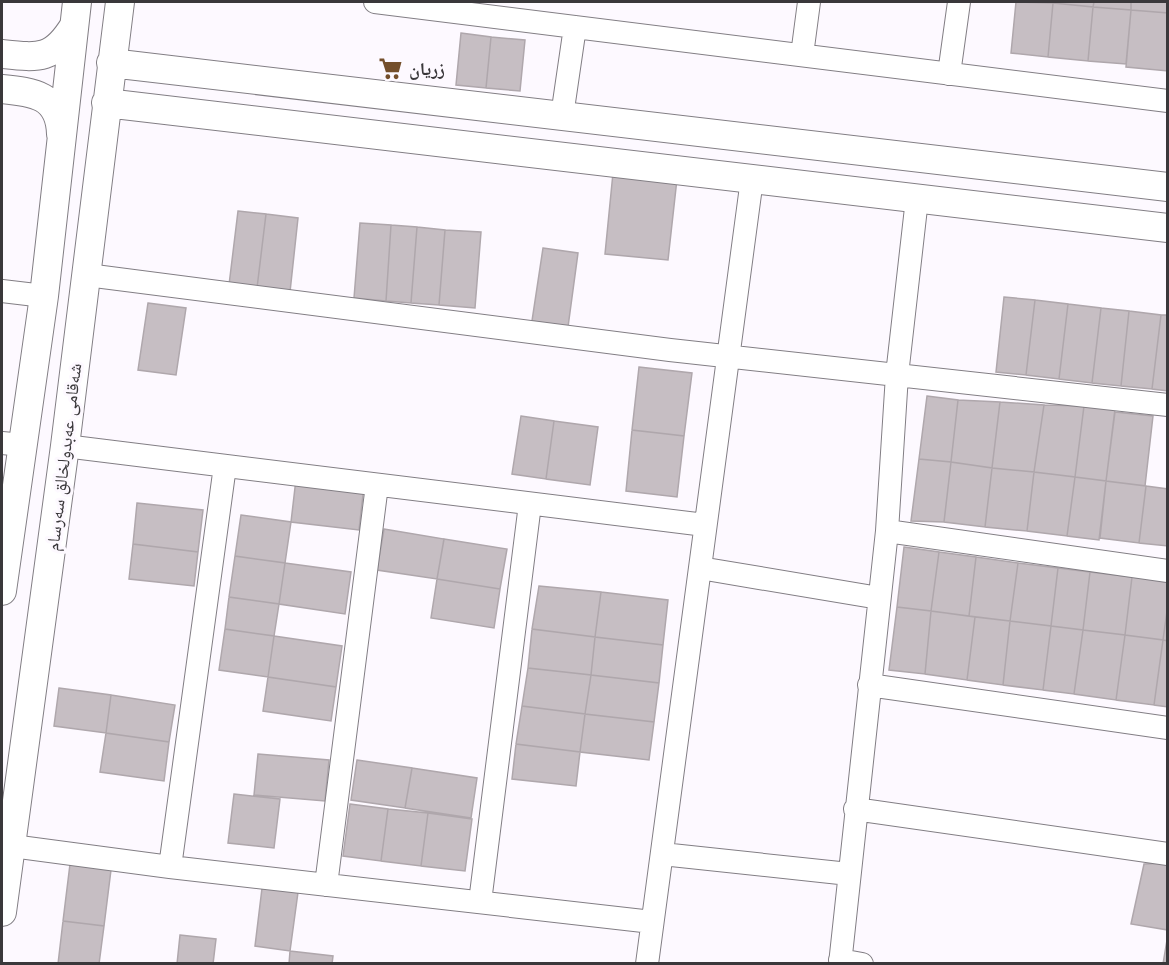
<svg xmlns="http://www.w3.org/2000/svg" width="1169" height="965" viewBox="0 0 1169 965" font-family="'Open Sans','Noto Naskh Arabic',sans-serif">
<rect width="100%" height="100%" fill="#fdf9ff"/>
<!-- building -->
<path fill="#c6bec3" stroke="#afa7ac" stroke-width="1.5" d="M1016 2 1053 3 1048 57 1011 53Z
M1054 2H1094L1093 7 1053 3Z
M1094 2H1131V10L1093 7Z
M1131 2H1168V13L1131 10Z
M1053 3 1093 7 1088 61 1048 57Z
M1093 7 1131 10 1126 64 1088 61Z
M1131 10 1168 13V71L1126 67Z
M461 33 491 37 486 88 456 85Z
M491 37 525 40 520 91 486 88Z
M613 173 677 179 668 260 605 254Z
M238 211 266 214 257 288 229 285Z
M266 214 298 218 290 292 257 288Z
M360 223 391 225 386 301 354 298Z
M391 225 417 227 411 303 386 301Z
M417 227 445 230 439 305 411 303Z
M445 230 481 232 475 308 439 305Z
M543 248 578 253 568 327 532 321Z
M1004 297 1035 300 1026 375 996 372Z
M1035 300 1068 304 1059 379 1026 375Z
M148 303 186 308 176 375 138 370Z
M1068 304 1101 308 1092 383 1059 379Z
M1101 308 1129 311 1121 386 1092 383Z
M1129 311 1161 315 1152 389 1121 386Z
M1161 315H1168V391L1152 389Z
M639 367 692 373 684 436 632 430Z
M927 396 958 400 951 462 919 459Z
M958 400 1000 402 992 468 951 462Z
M1000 402 1044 405 1034 472 992 468Z
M1044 405 1084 406 1075 477 1034 472Z
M1084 406 1115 409 1106 481 1075 477Z
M1115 412 1153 416 1145 486 1106 481Z
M521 416 554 421 546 479 512 474Z
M554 421 598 427 590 485 546 479Z
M632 430 684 436 677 497 626 491Z
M919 459 951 462 944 522 911 521Z
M951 462 992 468 985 527 944 522Z
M992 468 1034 472 1027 531 985 527Z
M1034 472 1075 477 1067 536 1027 531Z
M1075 477 1106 481 1099 540 1067 536Z
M296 479 364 486 359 530 291 522Z
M1106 481 1146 486 1139 543 1100 538Z
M1146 486 1168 489V546L1139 543Z
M137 503 203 510 198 552 133 544Z
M241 515 291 522 285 563 235 556Z
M384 529 444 539 437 579 377 570Z
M444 539 507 549 500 589 437 579Z
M133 544 198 552 194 586 129 579Z
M904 547 939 552 931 611 897 607Z
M939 552 976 557 969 616 931 611Z
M235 556 285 563 279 604 229 597Z
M976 557 1018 563 1010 621 969 616Z
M285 563 351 572 345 614 279 604Z
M1018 563 1058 568 1051 626 1010 621Z
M1058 568 1090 572 1083 630 1051 626Z
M1090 572 1132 577 1125 635 1083 630Z
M1132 577 1168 581V604L1163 640 1125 635Z
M437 579 500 589 494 628 431 618Z
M539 586 601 592 595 637 532 629Z
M601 592 668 600 663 645 595 637Z
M229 597 279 604 274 636 225 629Z
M1168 604V641L1163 640Z
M897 607 931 611 925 674 889 670Z
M931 611 975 617 967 680 925 674Z
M975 617 1010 621 1003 685 967 680Z
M1010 621 1051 626 1043 690 1003 685Z
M1051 626 1083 630 1074 694 1043 690Z
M225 629 274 636 268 677 219 670Z
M532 629 595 637 591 675 528 668Z
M1083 630 1125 635 1116 700 1074 694Z
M1125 635 1163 640 1154 705 1116 700Z
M274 636 342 646 336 687 268 677Z
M595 637 663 645 659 683 591 675Z
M1163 640 1168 641V707L1154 705Z
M528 668 591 675 585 714 522 706Z
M591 675 659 683 654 722 585 714Z
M268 677 336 687 331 721 263 711Z
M59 688 111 695 106 733 54 726Z
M111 695 175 705 169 742 106 733Z
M522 706 585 714 580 752 516 744Z
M585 714 654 722 649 760 580 752Z
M106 733 169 742 164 781 100 772Z
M516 744 580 752 576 786 512 779Z
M258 754 329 760 325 801 254 795Z
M357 760 412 768 405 808 351 800Z
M412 768 477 778 471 818 405 808Z
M234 794 280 799 274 848 228 843Z
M350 804 388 809 381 861 343 856Z
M388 809 428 813 421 866 381 861Z
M428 813 472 819 465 871 421 866Z
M71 856 112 862 104 926 63 921Z
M1168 863V930L1131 924 1144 864Z
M263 880 299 885 290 951 255 946Z
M63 921 104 926 99 964H58Z
M1168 934V964H1163Z
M180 935 216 939 213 964H177Z
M290 951 333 956 332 964H289Z"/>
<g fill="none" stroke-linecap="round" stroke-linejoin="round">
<defs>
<path id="minor" d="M375 2 1168 101
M802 55 809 2
M949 74 959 2
M562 116 575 27
M87 275 670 350 1168 405
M2 291 44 296
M2 443 23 445
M65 446 705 525
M887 531 1168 571
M700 568 879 598
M869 685 1168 728
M855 809 1168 854
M12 846 170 867 652 922
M662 854 849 874
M170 867 225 466
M326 885 377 485
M480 902 530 504
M840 960 862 964
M647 964 752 179
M840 964 887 531 897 375 917 199"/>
<path id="tertiary" d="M2 54C39 58 53 60 74 26
M111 63 1168 187
M2 89C33 92 60 95 61 134
M106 103 1168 228
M2 591 44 296 77 2
M2 912 65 446 120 2"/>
</defs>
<!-- minor casing -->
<use href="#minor" stroke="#827e84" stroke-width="24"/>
<!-- tertiary casing -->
<use href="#tertiary" stroke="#827e84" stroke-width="30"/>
<!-- minor -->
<use href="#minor" stroke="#fff" stroke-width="22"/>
<!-- tertiary -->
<use href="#tertiary" stroke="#fff" stroke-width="28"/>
</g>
<!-- icons -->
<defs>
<symbol id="supermarket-bare" viewBox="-9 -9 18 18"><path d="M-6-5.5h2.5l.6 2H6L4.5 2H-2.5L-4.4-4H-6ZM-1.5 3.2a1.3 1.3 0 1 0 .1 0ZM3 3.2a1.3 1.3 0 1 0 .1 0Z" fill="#744f2b" stroke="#fdf9ff" stroke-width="2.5" paint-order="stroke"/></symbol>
</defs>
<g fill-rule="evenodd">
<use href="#supermarket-bare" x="374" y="52" width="33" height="33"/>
</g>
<g text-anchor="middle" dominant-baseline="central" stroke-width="6" stroke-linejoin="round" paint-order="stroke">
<!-- poi labels -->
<g font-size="18" font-weight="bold" fill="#3a383b" stroke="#fdf9ff" text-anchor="start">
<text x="409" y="68">زریان</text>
</g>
<!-- street labels -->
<g font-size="18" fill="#3a383b" stroke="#fdf9ff">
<text transform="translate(63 457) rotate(-83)">شەقامی عەبدولخالق سەرسام</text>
</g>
</g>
<!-- border -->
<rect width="1169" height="965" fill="none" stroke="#3a383b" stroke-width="6"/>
</svg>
